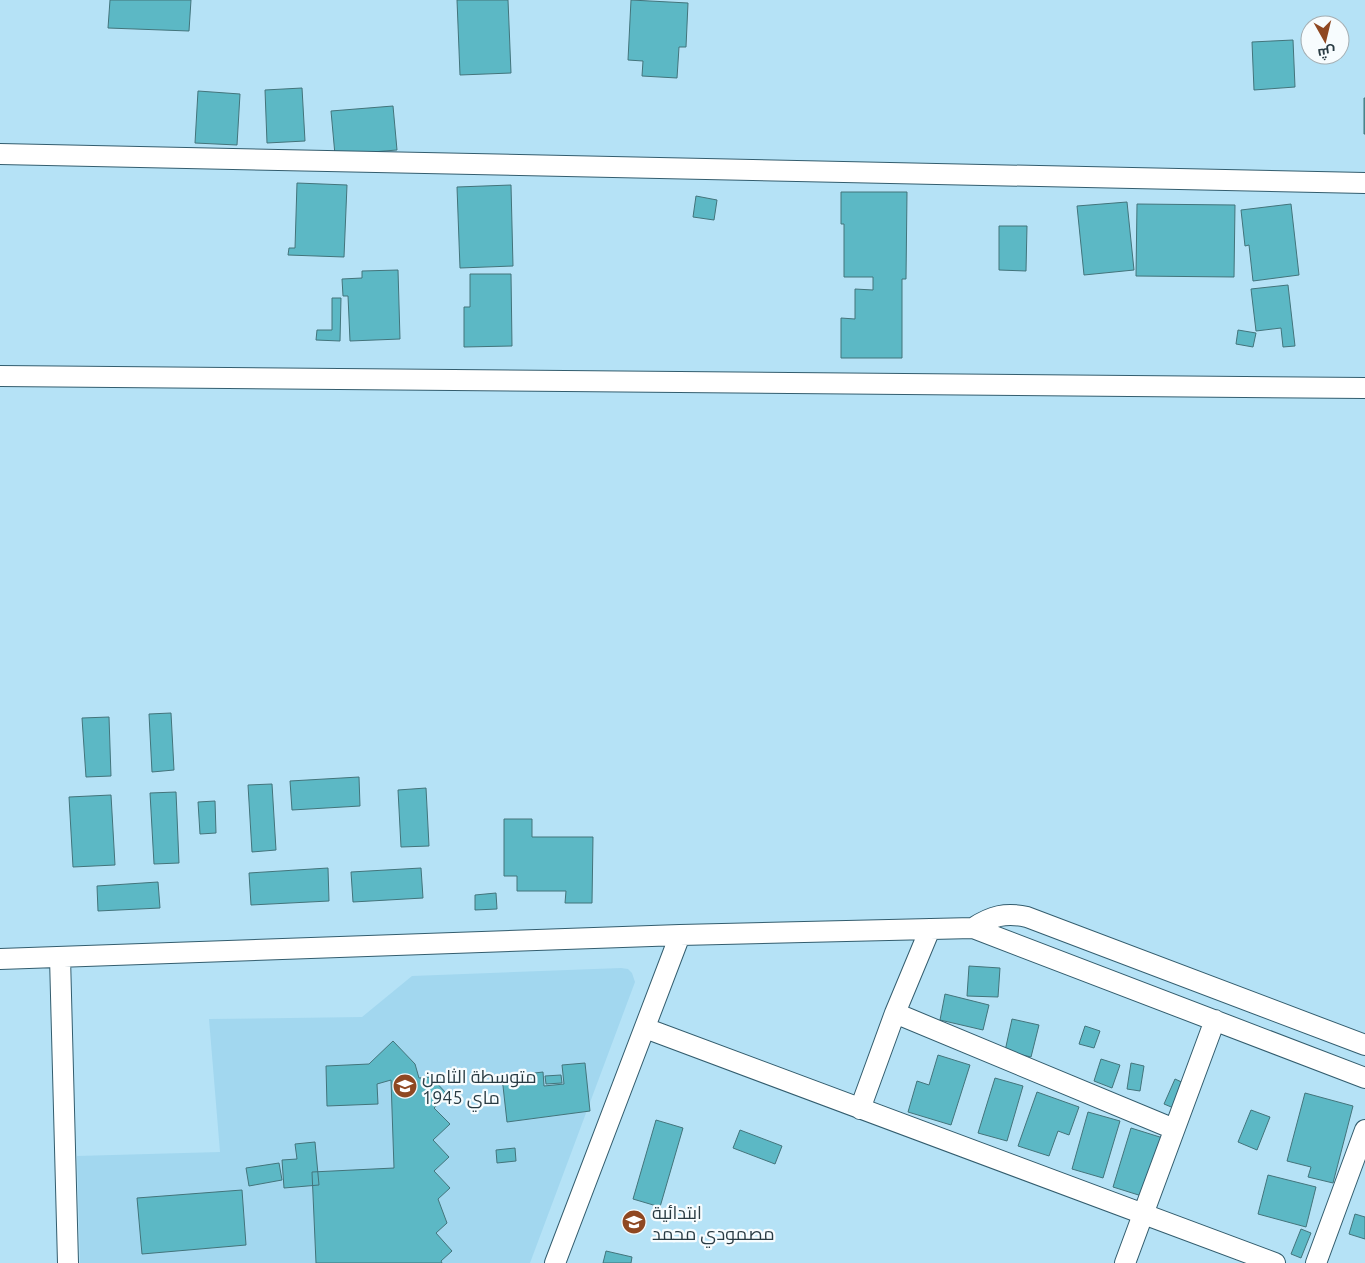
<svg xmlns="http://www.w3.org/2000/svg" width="1365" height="1263" viewBox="0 0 1365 1263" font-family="Ubuntu,Cairo,sans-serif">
<rect width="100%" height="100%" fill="#b5e2f6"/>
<!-- built -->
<path fill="#a2d7ef" d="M621 968 628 969 632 973 635 982 530 1263H80L77 1156 220 1152 209 1019 362 1017 412 976Z"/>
<!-- building -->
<path fill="#5cb8c5" stroke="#43747b" d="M110 0H191L189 31 108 28Z
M457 0H508L511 73 460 75Z
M631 0 688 3 686 47H679L677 78 642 76 643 61 628 60Z
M1293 40 1295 87 1254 90 1252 42Z
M302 88 305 141 267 143 265 90Z
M198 91 240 94 237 145 195 143Z
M1364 98H1365V134H1364Z
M393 106 397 150 335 155 331 111Z
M297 183 347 185 344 257 288 255 289 248H295Z
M511 185 513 266 460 268 457 187Z
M841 192H907L906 279H902V358H841V318L855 319V289L873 290V277H844V224H841Z
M696 196 717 200 714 220 693 217Z
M1127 202 1134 270 1084 275 1077 206Z
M1137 204 1235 205 1234 277 1136 276Z
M1291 204 1299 275 1253 281 1249 245 1245 246 1241 210Z
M999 226H1027L1026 271 999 270Z
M398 270 400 339 350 341 348 296H343L342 279 362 278V271Z
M470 274H511L512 346 464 347V307H470Z
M1288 285 1295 346 1283 347 1281 328 1256 331 1251 289Z
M332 298H341L340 341 316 340 317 330H332Z
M1238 330 1256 333 1253 347 1236 344Z
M171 713 174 770 152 772 149 714Z
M109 717 111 776 86 777 82 718Z
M359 777 360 806 292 810 290 781Z
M272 784 276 850 252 852 248 785Z
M426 788 429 846 401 847 398 790Z
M176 792 179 863 154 864 150 793Z
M111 795 115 865 73 867 69 797Z
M215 801 216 833 200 834 198 802Z
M504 819H532V837H593L592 903H565L566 891H517V876H504Z
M328 868 329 901 251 905 249 873Z
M421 868 423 898 353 902 351 872Z
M158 882 160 908 98 911 97 886Z
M496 893 497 909 475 910V895Z
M969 966 1000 968 998 997 967 996Z
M945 994 989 1005 983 1030 940 1020Z
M1012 1019 1039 1025 1031 1057 1005 1051Z
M1085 1026 1100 1031 1094 1048 1079 1044Z
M393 1041 415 1064 419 1078 431 1077 448 1095 434 1108 450 1124 433 1140 449 1157 434 1171 450 1188 438 1199 447 1223 436 1233 452 1251 441 1261 442 1263H316L312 1172 394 1168 391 1080 377 1084 378 1104 327 1106 326 1066 369 1064Z
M938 1055 970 1065 951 1125 908 1112 917 1081 929 1085Z
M1101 1059 1120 1065 1112 1088 1094 1081Z
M585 1063 590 1111 507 1122 502 1077 543 1072 544 1086 564 1084 562 1065Z
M1131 1063 1144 1066 1140 1091 1127 1089Z
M561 1075 562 1083 546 1084 545 1076Z
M995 1078 1023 1086 1007 1141 978 1133Z
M1175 1079 1186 1084 1176 1109 1164 1104Z
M1037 1092 1079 1107 1069 1135 1058 1131 1049 1156 1018 1146Z
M1305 1093 1353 1106 1333 1183 1308 1177 1311 1167 1287 1161Z
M1251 1110 1270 1117 1257 1150 1238 1142Z
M1088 1112 1120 1121 1103 1178 1072 1169Z
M656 1120 683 1128 660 1207 633 1199Z
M1131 1128 1163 1138 1145 1197 1113 1187Z
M740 1130 782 1146 775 1164 733 1148Z
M315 1142 319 1185 284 1188 282 1160 297 1159 295 1144Z
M515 1148 516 1161 497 1163 496 1150Z
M279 1163 282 1180 249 1186 246 1168Z
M1268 1175 1316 1187 1306 1227 1258 1214Z
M242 1190 246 1245 142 1254 137 1198Z
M1355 1214 1365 1217V1239L1349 1234Z
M1301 1229 1311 1233 1301 1258 1291 1254Z
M606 1251 632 1257 631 1263H603Z"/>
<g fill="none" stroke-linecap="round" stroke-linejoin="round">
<defs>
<path id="street" d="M0 154 1365 183
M0 376 1365 388
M973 928C991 916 1006 912 1027 917L1365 1045
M60 957 68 1263
M0 959 680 935 973 928 1365 1078
M895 1013 1174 1129
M645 1028 1275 1263
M860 1109 895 1013 930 929
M555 1263 680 935
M1125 1263 1215 1020
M1316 1263 1365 1130"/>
</defs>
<!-- street casing -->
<use href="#street" stroke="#335d6e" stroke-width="22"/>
<!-- street -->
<use href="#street" stroke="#fff" stroke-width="20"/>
</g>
<!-- icons -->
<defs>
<symbol id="school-disc" viewBox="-11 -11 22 22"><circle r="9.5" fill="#8f4822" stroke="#f7fcfe"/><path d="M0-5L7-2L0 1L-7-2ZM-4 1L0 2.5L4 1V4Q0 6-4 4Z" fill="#fff"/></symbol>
</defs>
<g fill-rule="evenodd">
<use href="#school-disc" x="391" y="1072" width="28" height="28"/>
<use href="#school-disc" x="620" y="1208" width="28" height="28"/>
</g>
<g text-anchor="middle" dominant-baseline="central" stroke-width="4.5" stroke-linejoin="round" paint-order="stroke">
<!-- poi labels -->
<g font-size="18" fill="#293b43" stroke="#f7fcfe" text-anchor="start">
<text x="422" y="1076">متوسطة الثامن<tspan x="422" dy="21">ماي 1945</tspan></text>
<text x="652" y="1212">ابتدائية<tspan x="652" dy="21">مصمودي محمد</tspan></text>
</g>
</g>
<!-- north arrow -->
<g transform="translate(1325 40) rotate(172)"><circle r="24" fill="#f7fcfe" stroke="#a5afb3"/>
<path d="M0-4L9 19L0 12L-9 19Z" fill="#8f4822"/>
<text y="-8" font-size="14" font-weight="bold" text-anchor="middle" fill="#293b43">ش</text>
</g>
</svg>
